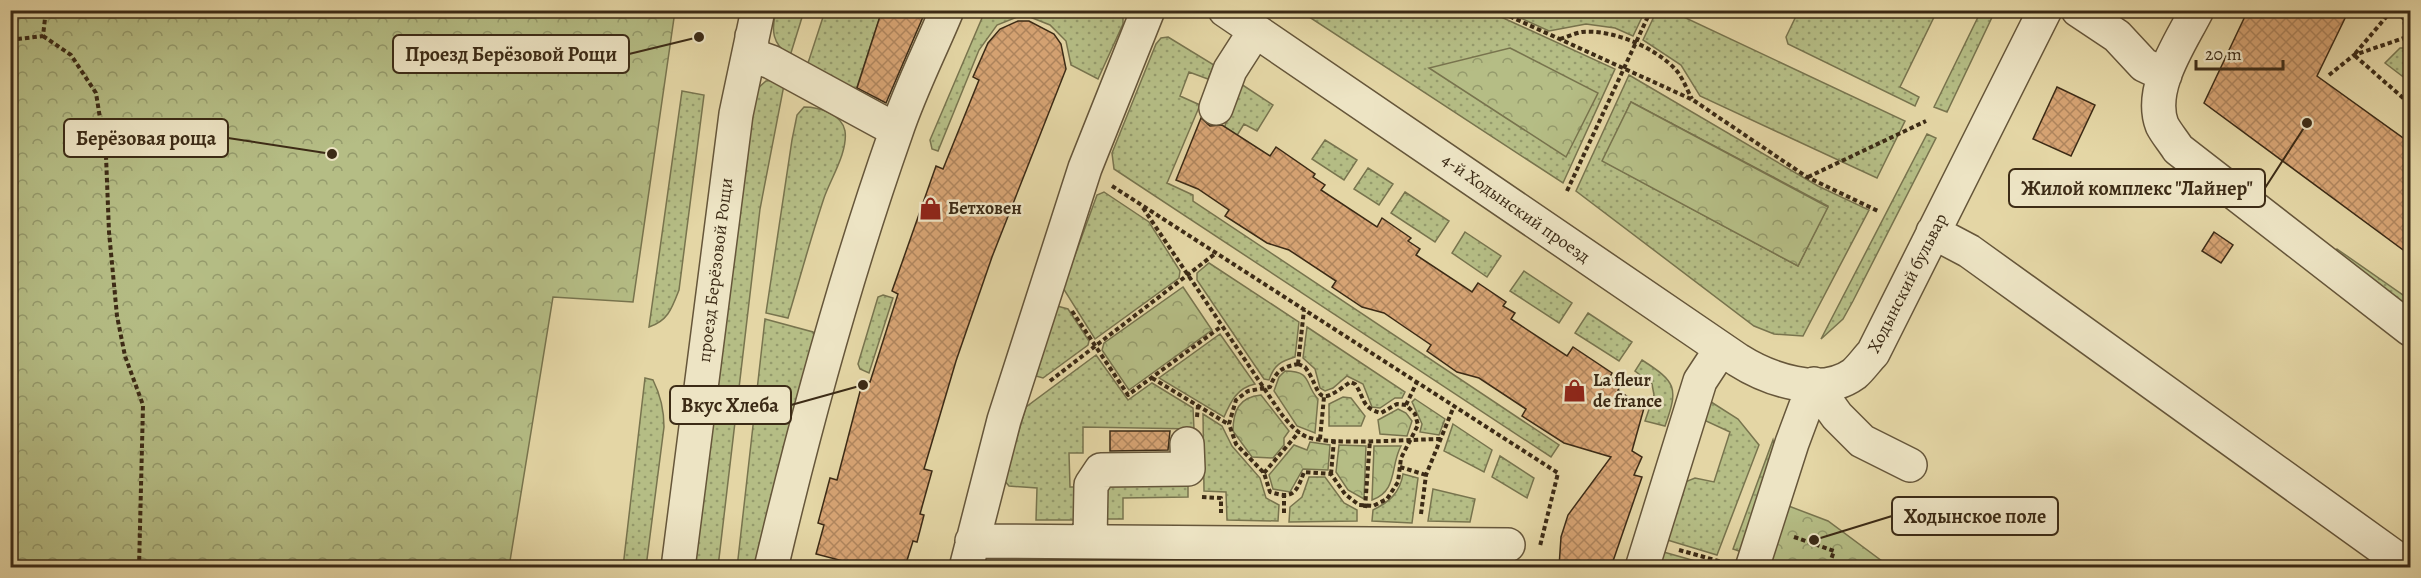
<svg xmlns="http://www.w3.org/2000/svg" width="2421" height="578" viewBox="0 0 2421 578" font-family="Alegreya,serif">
<defs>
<pattern id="grass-dots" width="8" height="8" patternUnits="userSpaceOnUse" patternTransform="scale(1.5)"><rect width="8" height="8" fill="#b5bd85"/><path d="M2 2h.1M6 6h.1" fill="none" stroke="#949a6c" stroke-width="1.8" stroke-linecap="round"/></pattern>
<pattern id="park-crowns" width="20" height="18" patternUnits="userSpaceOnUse" patternTransform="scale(1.5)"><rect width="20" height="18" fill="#b5bd85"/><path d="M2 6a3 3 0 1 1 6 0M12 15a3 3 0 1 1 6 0" fill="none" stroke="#949a6c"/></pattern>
<pattern id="building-cross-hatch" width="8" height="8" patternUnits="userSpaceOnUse" patternTransform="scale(1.5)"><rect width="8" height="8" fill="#d6a373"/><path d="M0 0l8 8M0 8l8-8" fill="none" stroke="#af855d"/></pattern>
</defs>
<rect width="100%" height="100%" fill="#e4d6a5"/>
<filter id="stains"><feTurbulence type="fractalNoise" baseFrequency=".00333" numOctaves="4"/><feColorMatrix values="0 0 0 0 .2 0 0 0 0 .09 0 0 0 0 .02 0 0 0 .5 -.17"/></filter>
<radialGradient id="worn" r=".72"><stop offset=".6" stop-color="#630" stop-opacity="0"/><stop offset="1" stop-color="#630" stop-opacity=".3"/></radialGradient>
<!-- grass -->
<path fill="url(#grass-dots)" stroke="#78744e" stroke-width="1.5" fill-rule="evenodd" d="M1123 10V24L1098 79 1071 65 1066 41 1050 25 1030 17H1017L997 25 979 50 938 151 932 149 930 140 985 11Z
M1657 10 1671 11 1905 121 1877 178 1700 96 1681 65 1643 40Z
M1799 10 1937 11 1900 87 1919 97 1915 106 1788 44 1786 37Z
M776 11H804L790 56C772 44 771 30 776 11Z
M825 11H882L856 90 807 66Z
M1300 11H1488L1615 69 1563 183Z
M1505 11H1645L1633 36 1615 28 1586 24 1549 31Z
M1981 11H1995L1947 112 1934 107Z
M1168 37 1214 65 1208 79 1189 72 1180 96 1200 105 1167 183 1193 195V201L1559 445 1551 457 1114 169 1112 153 1156 44 1161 38Z
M2400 48H2410V82L2385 63Z
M1629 75 1818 186 1869 210 1803 336 1774 334 1754 326 1576 191ZM1631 102 1828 206 1798 266 1603 161Z
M775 80 784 85 760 209 718 567H692L736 206 757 89 766 81Z
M1241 84 1273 105 1257 131 1244 124 1228 150 1218 144Z
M682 91 704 95 679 290C672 308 668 321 649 327Z
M804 107C819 107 842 114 845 131 848 152 831 178 824 198 811 237 800 278 788 318L766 313 792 140 797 115Z
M1927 134 1936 138 1853 301 1843 319 1821 339Z
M1325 140 1357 160 1344 180 1312 159Z
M1368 168 1393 184 1379 205 1354 189Z
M1104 192 1149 222 1180 271 1179 278 1095 339 1063 288 1097 195Z
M1405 192 1449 221 1435 242 1391 213Z
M1465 232 1501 256 1487 277 1452 253Z
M2337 249 2410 300V314L2330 258Z
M1209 263 1299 322 1295 357C1281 361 1274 365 1269 380L1264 379 1197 280V273Z
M1524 271 1572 303 1559 323 1510 291Z
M883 295 893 298 869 373 860 369 858 364 878 297Z
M1057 306 1068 309 1089 341 1088 345 1043 378 1036 376Z
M1588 313 1632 342 1619 361 1575 333Z
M765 319 813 332 817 339 759 567 737 568Z
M1307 327 1405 392 1402 398H1395L1380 408 1372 407 1363 384 1347 376 1333 388 1325 391 1320 388 1315 369 1303 358Z
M1220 334 1255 384C1237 388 1231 401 1224 417L1159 378Z
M1096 355 1128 400 1152 383 1193 408 1194 429 1083 427V453H1069L1070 487H1082L1077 520H1036L1037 488 1009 486 1004 480 1026 407Z
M1642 360C1676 382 1679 387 1665 426L1645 421 1654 395 1652 384 1635 371Z
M645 378 653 380C661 396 664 410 664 427L646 567H623Z
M1343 397 1351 398 1365 416 1361 426H1329V404Z
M1415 399 1445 419 1439 435 1420 432 1422 424 1412 402Z
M1708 400 1738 419 1759 445 1717 555 1664 539 1685 482 1695 478 1714 482 1730 432 1706 421 1704 416Z
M1203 414 1222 426 1232 446 1260 478 1266 498 1279 505 1278 521 1227 520 1226 492 1204 491Z
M1453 424 1492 450 1484 472 1444 451Z
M1773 440 1775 449 1745 553 1733 549Z
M1500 456 1534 478 1527 498 1492 477Z
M1403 474 1418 478 1412 523 1372 521 1373 510C1389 502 1400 493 1403 474Z
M1112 475H1188V497L1123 498V519H1105L1099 489Z
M1309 477H1325L1344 503 1357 510V521L1289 522 1290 507 1302 497Z
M1433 489 1475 499 1470 522 1428 521Z
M1660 551 1713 566 1655 568Z
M1001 562H1096V567H994Z"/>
<!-- park -->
<path fill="url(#park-crowns)" stroke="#78744e" stroke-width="1.5" d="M10 11H675L633 302 553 297 509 567H11Z
M1510 48 1598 93 1566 157 1429 68Z
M1631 102 1828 207 1798 266 1602 161Z
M1183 287 1212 330 1129 390 1102 350 1104 343Z
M1285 371C1313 371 1304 384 1318 399L1315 433 1297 426 1274 391 1279 377Z
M1261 395 1289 431 1284 438V445L1273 458 1252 457 1233 431C1233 411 1239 397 1261 395Z
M1398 409 1406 413 1412 421 1407 436 1380 434 1378 420Z
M1310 442 1330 445 1328 470 1303 469 1290 492 1273 489 1269 475 1294 445 1307 450Z
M1339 445 1366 446 1364 499 1348 490 1336 472Z
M1374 446H1401C1390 466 1398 491 1372 500Z
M1786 505 1828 521 1890 567 1764 568Z"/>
<!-- building -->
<path fill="url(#building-cross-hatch)" stroke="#3c2b16" stroke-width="1.5" d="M882 10H926L886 103 857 88Z
M2248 10H2349L2317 76 2410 143V255L2204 103Z
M1018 21H1029L1054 34 1061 44 1066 69 992 257 956 361 924 469 932 471 920 514 924 515 917 542 913 541 905 567H841L843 561 816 554 824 525 818 523 830 478 837 480 863 380 870 382 898 294 892 291 936 166 943 169 979 80 973 77 988 43 1000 29Z
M2057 87 2095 105 2071 156 2033 139Z
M1201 118 1210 126 1222 125 1270 156 1276 147 1315 174 1313 177 1325 185 1321 190 1377 227 1382 218 1411 238 1408 241 1420 249 1416 255 1472 292 1478 283 1506 302 1503 306 1515 313 1511 319 1567 356 1573 347 1612 373 1610 377 1622 385 1618 390 1644 408 1632 451 1642 457 1634 475 1642 477 1611 567H1559L1561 537 1568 515 1611 457 1564 443 1522 416 1526 409 1479 378 1457 372 1427 351 1431 345 1406 328 1384 313 1362 307 1332 287 1336 281 1289 250 1267 243 1225 216 1229 210 1198 189 1176 180Z
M2214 232 2233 245 2221 263 2202 251Z
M1110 431H1170L1168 450 1110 451Z"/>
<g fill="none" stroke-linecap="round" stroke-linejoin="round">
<defs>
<path id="minor" d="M1225 10 1738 360C1768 379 1821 398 1854 374 1861 368 1867 359 1873 353L2045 10
M2078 10 2117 36 2144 65 2165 75
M2197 10C2181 42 2148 88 2162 125 2166 133 2173 141 2178 149L2410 329
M752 36 751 55 771 62 896 130
M1216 108 1230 70 1255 31
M1933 232 1969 251 2410 568
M1814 384 1837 416 1862 441 1910 465
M972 541 1508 545
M1090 541 1091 485 1101 470 1188 469 1187 444
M678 568 736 114 758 10
M771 568C806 420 846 274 896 132 910 90 930 51 947 10
M966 568 1004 420 1085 168 1148 10
M1642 568 1700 381 1721 349
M1752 568 1792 443 1814 384"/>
</defs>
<!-- minor casing -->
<use href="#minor" stroke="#66563a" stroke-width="36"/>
<!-- path -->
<path stroke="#3c2b16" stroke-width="4" stroke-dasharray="4.5 3" stroke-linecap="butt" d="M1496 10 1693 100 1807 177 1878 211
M2392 10 2354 55 2410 104
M2396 10 2404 19 2407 37 2410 38
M43 36 71 55 96 93 106 156 109 232 117 316 125 356 143 405 139 568
M1560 39C1567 37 1575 33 1582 32 1613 29 1656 48 1676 70 1683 78 1687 90 1692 99
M10 40 43 36 46 10
M2329 75 2354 55 2407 37
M1808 177 1926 121
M1112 186 1558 473 1540 546
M1567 191 1651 10
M1143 208 1282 415C1289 423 1297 433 1307 437 1330 446 1413 439 1442 439
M1072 311 1128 395 1222 326
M1298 364 1305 367C1323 392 1313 410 1350 382L1355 384C1365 398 1361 408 1381 413L1397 404 1406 405 1415 414 1418 425 1401 458 1398 482 1387 499 1373 506 1359 505 1345 494 1331 474 1304 472C1296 494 1293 499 1270 492L1264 473 1236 444 1229 424 1236 400 1248 391 1270 387C1276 371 1282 367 1298 364Z
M1298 364 1304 310
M1152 378 1228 424
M1050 381 1216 253
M1406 405 1417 382
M1197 417 1198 405
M1320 439 1324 397
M1400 467 1426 475
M1264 473 1299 432
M1331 474 1334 440
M1202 497 1221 498V513
M1365 508 1370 440
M1284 513V496
M1421 514 1426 475 1454 406
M1794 537 1834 551 1828 568
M1679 550 1722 562
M1839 568 1845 563 1852 568"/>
<!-- minor -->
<use href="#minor" stroke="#ede4c4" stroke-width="33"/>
</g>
<!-- icons -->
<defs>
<symbol id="shop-bare" viewBox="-9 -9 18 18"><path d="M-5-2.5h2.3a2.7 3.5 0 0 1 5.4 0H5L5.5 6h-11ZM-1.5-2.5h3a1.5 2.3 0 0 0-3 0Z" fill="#8f2418" stroke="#ede4c4" stroke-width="2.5" paint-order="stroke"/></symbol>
</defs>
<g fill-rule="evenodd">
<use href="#shop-bare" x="914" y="192" width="33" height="33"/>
<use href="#shop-bare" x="1558" y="374" width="33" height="33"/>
</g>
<g text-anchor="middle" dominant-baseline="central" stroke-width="5" stroke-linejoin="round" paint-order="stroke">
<!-- poi labels -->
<g font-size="18" font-weight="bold" fill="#3c2b16" stroke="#ede4c4" text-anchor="start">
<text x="948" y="208">Бетховен</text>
<text x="1593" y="380">La fleur<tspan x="1593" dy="21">de france</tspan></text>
</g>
<!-- street labels -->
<g font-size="18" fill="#3c2b16" stroke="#ede4c4">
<text transform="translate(1516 208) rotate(35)">4-й Ходынский проезд</text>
<text transform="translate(715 270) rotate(-83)">проезд Берёзовой Рощи</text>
<text transform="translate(1907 283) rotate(-63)">Ходынский бульвар</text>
</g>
</g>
<!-- callouts -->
<path fill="none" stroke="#3c2b16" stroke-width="2" d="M699 37L629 54M332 154L228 138M2307 123L2265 188M863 385L791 405M1814 540L1892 516"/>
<g fill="#3c2b16" stroke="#ede4c4" stroke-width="2">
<circle cx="699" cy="37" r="6"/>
<circle cx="332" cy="154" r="6"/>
<circle cx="2307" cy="123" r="6"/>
<circle cx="863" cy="385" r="6"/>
<circle cx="1814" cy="540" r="6"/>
</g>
<g fill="#ede4c4" stroke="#3c2b16" stroke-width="2">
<rect x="393" y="35" width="236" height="38" rx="6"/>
<rect x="64" y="119" width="164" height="38" rx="6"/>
<rect x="2009" y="169" width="256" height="38" rx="6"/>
<rect x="670" y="386" width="121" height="38" rx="6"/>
<rect x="1892" y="497" width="166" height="38" rx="6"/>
</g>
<g font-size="20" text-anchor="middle" font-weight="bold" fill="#3c2b16">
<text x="511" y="61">Проезд Берёзовой Рощи</text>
<text x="146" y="145">Берёзовая роща</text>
<text x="2137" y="195">Жилой комплекс "Лайнер"</text>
<text x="730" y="412">Вкус Хлеба</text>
<text x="1975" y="523">Ходынское поле</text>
</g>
<!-- margin -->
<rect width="2421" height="578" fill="none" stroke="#e4d6a5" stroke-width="36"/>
<rect x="12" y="12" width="2397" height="554" fill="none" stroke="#3c2b16" stroke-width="3"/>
<rect x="18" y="18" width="2385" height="542" fill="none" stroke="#3c2b16" stroke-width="1.5"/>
<!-- scale -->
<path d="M2196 60v9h87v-9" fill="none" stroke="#3c2b16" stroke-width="3"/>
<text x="2205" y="60" font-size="18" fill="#3c2b16" stroke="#ede4c4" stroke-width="4.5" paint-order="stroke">20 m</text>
<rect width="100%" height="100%" filter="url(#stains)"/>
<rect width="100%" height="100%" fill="url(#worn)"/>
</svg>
